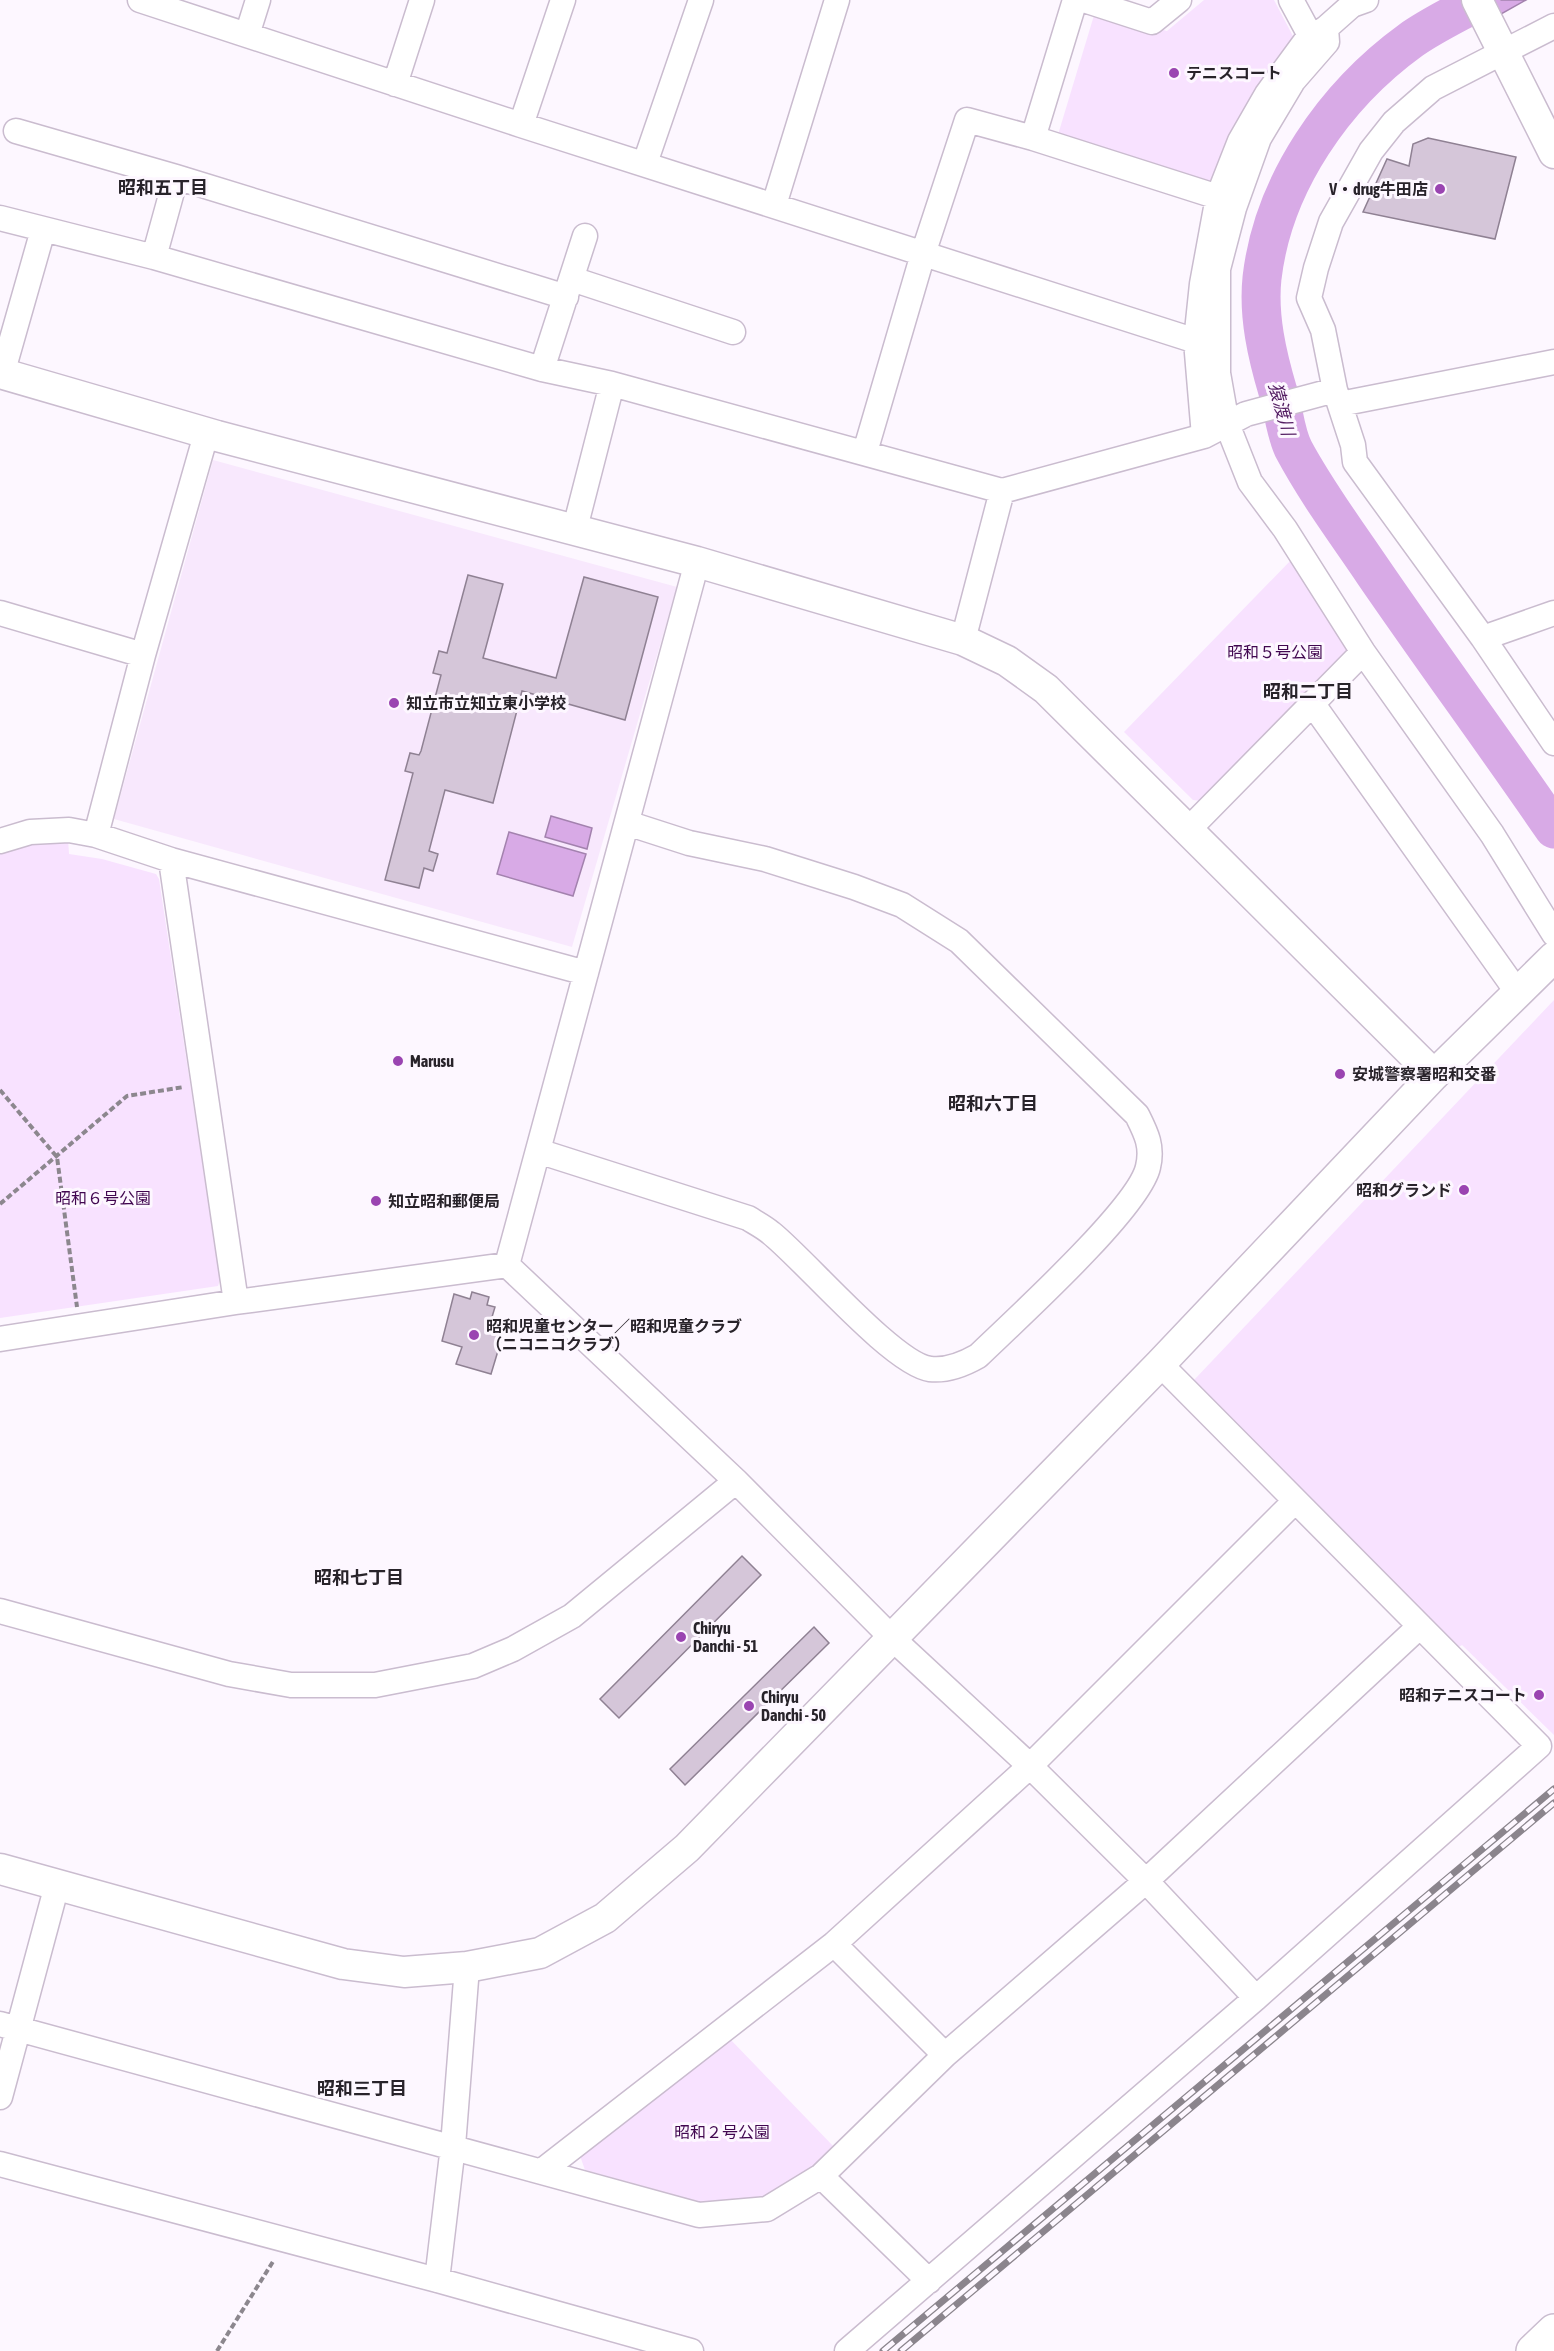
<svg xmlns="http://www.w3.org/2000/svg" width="1554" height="2351" viewBox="0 0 1554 2351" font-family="'Asap Condensed','Noto Sans JP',sans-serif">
<rect width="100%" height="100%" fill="#fdf7ff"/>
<!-- built -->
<path fill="#f8e8fd" d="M213 460 677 587 572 947 114 819Z"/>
<!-- green -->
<path fill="#f8e2ff" d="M1204 0H1274L1295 40 1220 176 1209 185 1057 138 1095 12 1167 31Z
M1293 558 1348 644 1347 654 1201 801 1193 800 1124 732Z
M68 839 69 854 102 859 156 874 159 879 220 1280 218 1286 0 1318V849L28 842Z
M1554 1000V1735L1462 1645 1447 1654 1194 1380Z
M730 2039 835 2148 791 2185 767 2198 708 2204 585 2170 579 2153Z"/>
<!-- water -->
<path fill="#d8aae6" stroke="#a382ae" stroke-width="1.5" d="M1485 0H1526L1494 18Z
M551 816 592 828 587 849 545 837Z
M509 832 586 854 573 896 497 874Z"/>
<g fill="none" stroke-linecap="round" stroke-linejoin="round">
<!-- river -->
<path stroke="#d8aae6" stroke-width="39" d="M1481 0C1458 13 1432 25 1411 40 1335 95 1273 183 1262 278 1258 316 1267 355 1278 392 1284 410 1285 433 1294 450 1317 493 1347 533 1374 573 1433 659 1495 743 1554 829"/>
</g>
<!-- building -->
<path fill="#d5c6d9" stroke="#8f8193" stroke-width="1.5" d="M1428 138 1516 157 1495 239 1363 212 1387 159 1409 166 1413 144Z
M468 575 503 584 483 658 556 678 584 577 658 597 625 720 522 691 493 803 445 790 429 851 438 854 433 871 424 868 419 888 385 880 413 773 405 771 410 753 419 755 421 751 441 675 433 673 439 651 447 653Z
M472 1292 489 1297 487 1305 495 1307 492 1317 507 1321 491 1374 456 1364 462 1347 442 1341 454 1294 470 1299Z
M742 1556 761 1575 619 1718 600 1699Z
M814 1627 829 1643 685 1785 670 1769Z"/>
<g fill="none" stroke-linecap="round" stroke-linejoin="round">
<defs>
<path id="minor" d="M140 0 521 125 1196 341
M1084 0 1152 22 1179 0
M1291 0 1311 37
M1554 26 1433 88 1394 122 1371 151 1331 222 1316 268 1309 298 1323 330 1335 390 1353 445 1355 462 1483 638 1554 743
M1326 28 1352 5 1366 0
M247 35 258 0
M395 84 422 0
M521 125 563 0
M16 131 176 177 566 297
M1033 138 1218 197
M645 163 701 0
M774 205 837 0
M0 218 154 257 542 369 612 384 1002 491 1204 436 1246 414 1335 390
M154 257 176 177
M572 279 733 332
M542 369 585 236
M2 374 43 230
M1340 404 1554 362
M1204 436 1196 341 1202 284 1218 197 1240 141 1267 94 1305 42 1326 28 1327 42 1293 81 1259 138 1234 208 1218 269V373L1227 424 1250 482 1285 529 1363 652 1492 834 1554 934
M865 452 923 254 967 120 1033 138 1075 0
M575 528 612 384
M0 613 143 655
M1483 638 1554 613
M963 640 1002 491
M1312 703 1518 993
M1187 831 1363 652
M96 835 143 655 207 431
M0 841 30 832 69 830 96 835 171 860 586 973
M171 860 236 1302
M538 1151 748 1218C756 1223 764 1227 771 1233 805 1260 893 1364 930 1369 947 1371 964 1364 978 1356 1014 1321 1139 1208 1148 1167 1153 1146 1146 1133 1137 1115L959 941 902 905 854 887 765 859 689 843 627 823
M507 1265 697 562
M0 1339 236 1302 507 1265 736 1481 893 1639 1030 1766 1146 1881 1256 1998
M0 1611 229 1674 291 1685H375L473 1666 513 1649 572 1616 736 1481
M834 1944 945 2055
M0 2024 699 2215 767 2209 821 2176 945 2055 1146 1881 1420 1626
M0 2097 57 1885
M0 2164 437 2280 691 2351
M542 2171 834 1944 1030 1766 1295 1501
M821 2176 929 2281
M437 2280 453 2146 467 1967
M847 2351 1256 1998 1539 1746 1160 1364"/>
<path id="tertiary" d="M1477 0 1554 153
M0 373 217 436 697 562 963 640 1007 661 1046 689 1434 1075
M0 1869 343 1964 404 1972 467 1967 540 1953 605 1918 687 1848 1160 1364 1434 1075 1554 957"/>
<path id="trunk" d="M1533 2351 1554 2331"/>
</defs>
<!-- minor casing -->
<use href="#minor" stroke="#cabccf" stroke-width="27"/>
<!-- tertiary casing -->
<use href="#tertiary" stroke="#cabccf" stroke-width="33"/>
<!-- trunk casing -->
<use href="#trunk" stroke="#cabccf" stroke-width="36"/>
<!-- path -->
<path stroke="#8c878e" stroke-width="4" stroke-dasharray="6 3" stroke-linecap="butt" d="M0 1090 57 1157 77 1307
M0 1204 127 1096 184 1087
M217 2351 274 2260"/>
<!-- minor -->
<use href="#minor" stroke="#fff" stroke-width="24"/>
<!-- tertiary -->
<use href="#tertiary" stroke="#fff" stroke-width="30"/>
<!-- trunk -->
<use href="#trunk" stroke="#fff" stroke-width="33"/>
<defs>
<path id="rail" d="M883 2351 1554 1789
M901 2351 1554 1803"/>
</defs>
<!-- rail casing -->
<use href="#rail" stroke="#8b858d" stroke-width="7"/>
<!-- rail -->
<use href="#rail" stroke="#fdf7ff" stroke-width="4.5" stroke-dasharray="14" stroke-linecap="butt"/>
</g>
<!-- markers -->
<g fill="#9a44b1" stroke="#fdf7ff" stroke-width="2">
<circle cx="1174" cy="73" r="6"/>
<circle cx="1440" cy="189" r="6"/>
<circle cx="394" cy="703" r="6"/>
<circle cx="398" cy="1061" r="6"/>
<circle cx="1340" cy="1074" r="6"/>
<circle cx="1464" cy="1190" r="6"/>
<circle cx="376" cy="1201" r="6"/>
<circle cx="474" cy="1335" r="6"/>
<circle cx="681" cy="1637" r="6"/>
<circle cx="1539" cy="1695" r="6"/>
<circle cx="749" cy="1706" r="6"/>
</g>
<g text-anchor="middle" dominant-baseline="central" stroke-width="6" stroke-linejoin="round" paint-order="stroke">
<!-- poi labels -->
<g font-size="16" font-weight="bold" fill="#28232a" stroke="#fdf7ff" text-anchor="start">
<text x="1186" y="73">テニスコート</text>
<text x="1428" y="189" text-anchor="end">V・drug牛田店</text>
<text x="406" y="703">知立市立知立東小学校</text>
<text x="410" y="1061">Marusu</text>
<text x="1352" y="1074">安城警察署昭和交番</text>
<text x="1452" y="1190" text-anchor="end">昭和グランド</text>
<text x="388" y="1201">知立昭和郵便局</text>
<text x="486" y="1326">昭和児童センター／昭和児童クラブ<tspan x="486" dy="18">（ニコニコクラブ）</tspan></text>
<text x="693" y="1628">Chiryu<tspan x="693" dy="18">Danchi - 51</tspan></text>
<text x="1527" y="1695" text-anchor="end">昭和テニスコート</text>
<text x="761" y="1697">Chiryu<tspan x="761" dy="18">Danchi - 50</tspan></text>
</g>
<!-- park labels -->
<g font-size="16" fill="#410750" stroke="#fdf7ff">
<text x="1275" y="652">昭和５号公園</text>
<text x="103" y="1198">昭和６号公園</text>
<text x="722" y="2132">昭和２号公園</text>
</g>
<!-- neighbourhood labels -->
<g font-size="18" font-weight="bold" fill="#28232a" stroke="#fdf7ff">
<text x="163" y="187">昭和五丁目</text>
<text x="1308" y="691">昭和二丁目</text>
<text x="993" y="1103">昭和六丁目</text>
<text x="359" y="1577">昭和七丁目</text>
<text x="362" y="2088">昭和三丁目</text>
</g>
<!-- water labels -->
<g font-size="18" font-style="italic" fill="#531c62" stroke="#fdf7ff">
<text transform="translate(1282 409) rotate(75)">猿渡川</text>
</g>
</g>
</svg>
